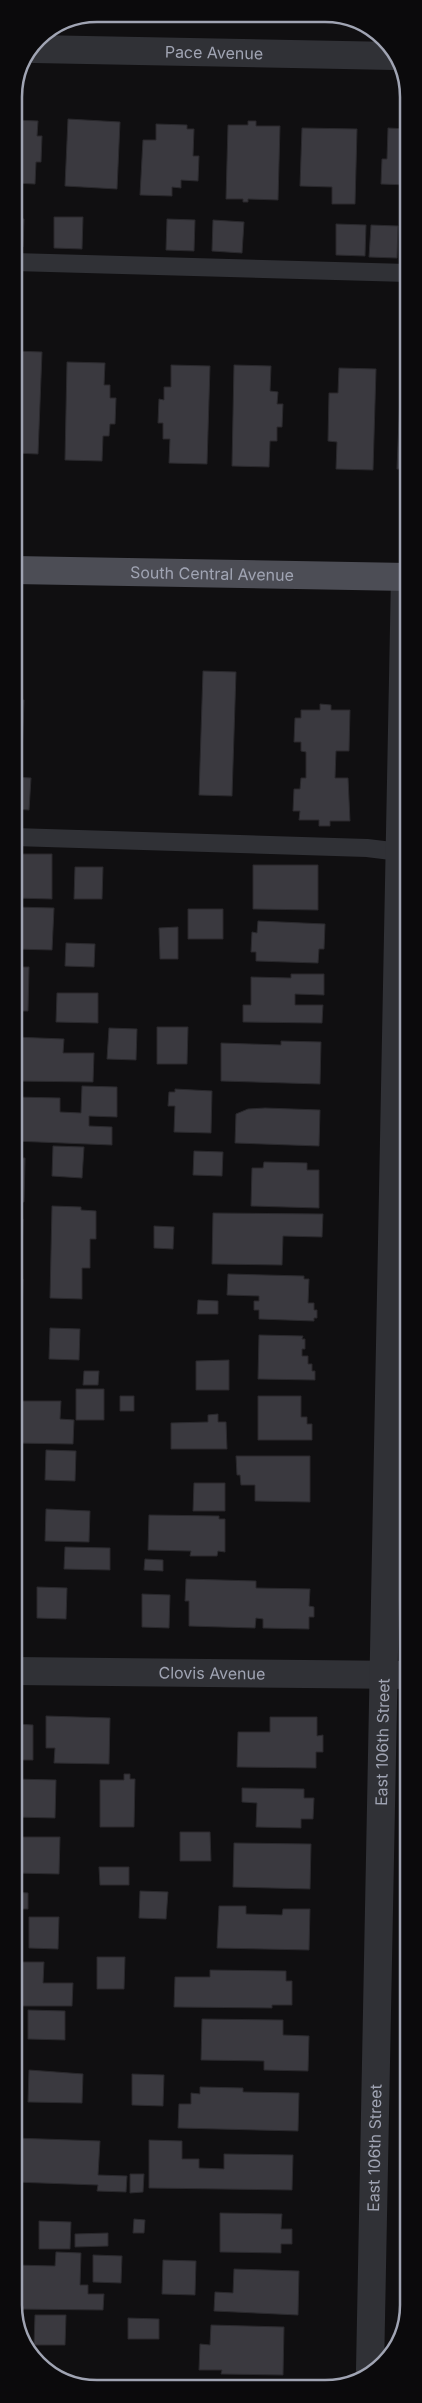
<svg xmlns="http://www.w3.org/2000/svg" width="422" height="2403" viewBox="0 0 422 2403" font-family="Inter,sans-serif">
<rect width="100%" height="100%" fill="#100f11"/>
<!-- building -->
<path fill="#3a393f" stroke="#2a292d" d="M68 119 120 122 117 189 65 186Z
M14 120 38 121 37 136H42L41 162H36L35 184 14 183Z
M248 121H256V126H280L278 200 248 199V202H243V199H226L228 125H248Z
M156 124 187 125V129H194L193 156H199L198 181 181 180V188L172 187V196L140 195 143 140H156Z
M302 128 357 129 355 204H332V187L300 186Z
M388 128 408 129V185L381 184 382 159H387Z
M54 217H83L82 249 54 248Z
M14 218 24 219 23 247 14 246Z
M167 219 195 220 194 251 166 250Z
M213 220 244 222 242 253 212 251Z
M336 224 366 225 365 256 336 255Z
M371 225 398 226 397 258 369 257Z
M14 351 42 352 38 454 14 453Z
M67 362 105 363 104 385H110V398H116L115 424H110L109 436H103L102 461 65 460Z
M171 365 210 366 207 464 169 463 170 439H163V423H158L159 399 164 400V387H171Z
M234 365 271 366 270 391 278 392 277 404H283L282 427H277V441H270L269 467 232 466Z
M339 368 376 369 373 470 336 469 337 442 328 441 329 393H338Z
M401 370H408V469H397Z
M203 671 236 672 232 796 199 795Z
M14 700H24L22 757H14Z
M320 704 331 705V710H350L349 751H336L335 778H348L350 821H330V826H319V820H299L300 811H293L294 789H300L301 778H306V752L301 751V742H294L295 718H301V710H320Z
M14 770 15 777 31 778 29 810 14 809Z
M14 854H52V899L14 898Z
M253 865H318V910L253 909Z
M75 867H103L102 899H74Z
M14 907 54 908 52 950 14 949Z
M188 909H223V939H188Z
M258 921 325 924 324 949H319L318 963 256 961V952H251L252 932 257 933Z
M178 927V959H160L159 928Z
M66 943 95 944 94 967 65 966Z
M14 967H29L28 1011H14Z
M291 974H324V995L295 994V1005H323L322 1023 243 1022V1005H251V977L291 978Z
M57 993H98V1023L56 1022Z
M157 1027H188L187 1064H157Z
M109 1028 137 1029 136 1060 107 1059Z
M14 1037 64 1039 63 1053H94L93 1082 14 1081Z
M281 1041 321 1042 320 1084 221 1081V1043L281 1045Z
M82 1086 117 1087V1117L89 1116V1126L112 1127V1145L14 1141V1097L60 1098V1112L81 1113Z
M175 1089 212 1091 211 1133 174 1132 175 1106H168L169 1092H175Z
M265 1108 320 1110 319 1146 235 1143 236 1114 248 1109Z
M53 1146 84 1147 82 1178 52 1176Z
M194 1151 223 1152 222 1176 193 1175Z
M14 1158H25L24 1202H14Z
M264 1162 307 1163V1170H319V1208L251 1206 252 1168H263Z
M52 1206 81 1207V1210L96 1211V1239H90V1268H82V1299L50 1298Z
M213 1213 323 1214 322 1237 283 1236 282 1265 212 1264Z
M14 1219H23L22 1262H14Z
M154 1226 174 1227 173 1249 154 1248Z
M228 1274 304 1276V1279H309L308 1303H314V1310H317V1318H314V1321L259 1319V1310H254V1301H259V1296L227 1295Z
M14 1279H23L22 1324 14 1323Z
M198 1300 218 1301V1314H197Z
M50 1328 80 1329 79 1360 49 1359Z
M259 1335 303 1336 302 1339H305V1349H302V1356H308V1364H312V1371H315V1380L258 1379Z
M14 1341H21L19 1383H14Z
M229 1360V1390H196V1361Z
M84 1371H99L98 1385H83Z
M76 1389H104V1420H76Z
M120 1396H134V1411H120Z
M258 1396H301V1417H307V1424H312V1440H258Z
M14 1401H61L60 1419 74 1420 73 1444 14 1443Z
M218 1414V1422H226L227 1449H171V1423L208 1422V1415Z
M46 1450 76 1451 75 1481 45 1480Z
M236 1456H310V1502L255 1501V1485H241L240 1475H237Z
M14 1462H18L17 1475H20V1484H15L17 1505H14Z
M194 1483H225V1511H193Z
M46 1509 90 1511 89 1542 45 1541Z
M149 1515 219 1516V1519H225V1552L218 1551 217 1556H190L191 1551 148 1550Z
M14 1523H16L15 1547H22L21 1566 14 1565Z
M65 1547 110 1548V1570L64 1569Z
M145 1559 163 1560V1571L144 1570Z
M186 1579 256 1581V1588L310 1589 309 1606 314 1607V1617H309V1629L263 1628V1619L256 1618 255 1628 189 1626V1601H185Z
M14 1586H17V1618H14Z
M37 1587 67 1588 66 1619 37 1618Z
M142 1594 170 1595 169 1628 142 1627Z
M14 1715H18L17 1724 33 1725V1760H14Z
M46 1716 110 1718 109 1764 54 1763 55 1748H46Z
M270 1717H317V1736L323 1735V1752H316V1768L237 1767 238 1732H270Z
M124 1774H130V1779H135L134 1827H100V1780H124Z
M14 1779 56 1780 55 1818 14 1817Z
M242 1788 304 1789V1798H314L313 1819H301V1828L256 1827 257 1803 242 1802Z
M180 1832H210L211 1861H180Z
M14 1837H60L59 1874 14 1873Z
M234 1843 311 1844 310 1889 233 1887Z
M99 1867H129V1885H100Z
M140 1891 168 1892 166 1919 139 1918Z
M14 1892 28 1893V1909H22V1917H17V1920H14Z
M219 1906H246V1914L282 1915 283 1909H310L309 1950 217 1948Z
M29 1917H59L58 1949 29 1948Z
M97 1957H125L124 1989H97Z
M14 1962H44L43 1983H73L72 2006H14Z
M210 1970 286 1971V1981H292V2005H272V2008L174 2007 175 1977H210Z
M28 2010 65 2011V2040L28 2039Z
M202 2019 283 2020V2035L309 2036 308 2071 264 2070V2061L201 2060Z
M29 2070 83 2074 82 2103 28 2102Z
M132 2074 164 2075 163 2106 132 2105Z
M200 2087 243 2088V2092L299 2093 298 2131 178 2128 179 2104H191V2093L200 2094Z
M14 2138 100 2141 98 2175 127 2176 126 2192 97 2191 98 2185 14 2182Z
M149 2140 182 2141V2159H199V2168L224 2169V2154L293 2155 292 2190 149 2188Z
M130 2174H144L143 2192 130 2193Z
M220 2213 282 2214 281 2229H292V2244H281V2253L220 2252Z
M134 2219 145 2220 144 2233H133Z
M39 2221 71 2222 70 2249H39Z
M108 2233V2246L75 2247V2234Z
M56 2252 81 2253 80 2285H88V2294H104L103 2310 14 2309V2265L55 2266Z
M93 2255 122 2256 121 2283 93 2282Z
M163 2260 196 2261 195 2295 162 2294Z
M234 2269 299 2271 298 2315 214 2311 215 2292 233 2293Z
M35 2315H66L65 2345H34Z
M128 2318 159 2319V2339H128Z
M211 2325 284 2327 283 2375 221 2374 222 2370H199L200 2344 210 2345Z
M190 2383 238 2384V2387L290 2388H190Z"/>
<g fill="none" stroke-linecap="round" stroke-linejoin="round">
<!-- lane -->
<path stroke="#303136" stroke-width="18" d="M14 262 408 273
M14 837 367 848 408 853"/>
<!-- street -->
<g stroke="#303136" stroke-width="28">
<path id="s1" d="M34 49 394 56"/>
<path id="s2" d="M14 1671 408 1675"/>
<path id="s3" d="M370 2370 405 576"/>
</g>
<!-- primary -->
<path stroke="#4c4d55" stroke-width="28" id="s4" d="M14 570 408 577"/>
</g>
<g text-anchor="middle" dominant-baseline="central" stroke-width="4" stroke-linejoin="round" paint-order="stroke">
<!-- street labels -->
<g font-size="16" fill="#a0a4b3" stroke="#0b0a0c">
<text stroke="none"><textPath href="#s1" startOffset="180">Pace Avenue</textPath></text>
<text stroke="none"><textPath href="#s4" startOffset="198">South Central Avenue</textPath></text>
<text stroke="none"><textPath href="#s2" startOffset="198">Clovis Avenue</textPath></text>
<text stroke="none"><textPath href="#s3" startOffset="628">East 106th Street</textPath></text>
<text stroke="none"><textPath href="#s3" startOffset="222">East 106th Street</textPath></text>
</g>
</g>
<!-- crop -->
<path d="M0 0H422V2403H0ZM97 22H325A75 75 0 0 1 400 97V2305A75 75 0 0 1 325 2380H97A75 75 0 0 1 22 2305V97A75 75 0 0 1 97 22Z" fill="#0b0a0c" fill-rule="evenodd"/>
<path fill="none" stroke="#a0a4b3" stroke-width="2.5" d="M97 22H325A75 75 0 0 1 400 97V2305A75 75 0 0 1 325 2380H97A75 75 0 0 1 22 2305V97A75 75 0 0 1 97 22Z"/>
</svg>
